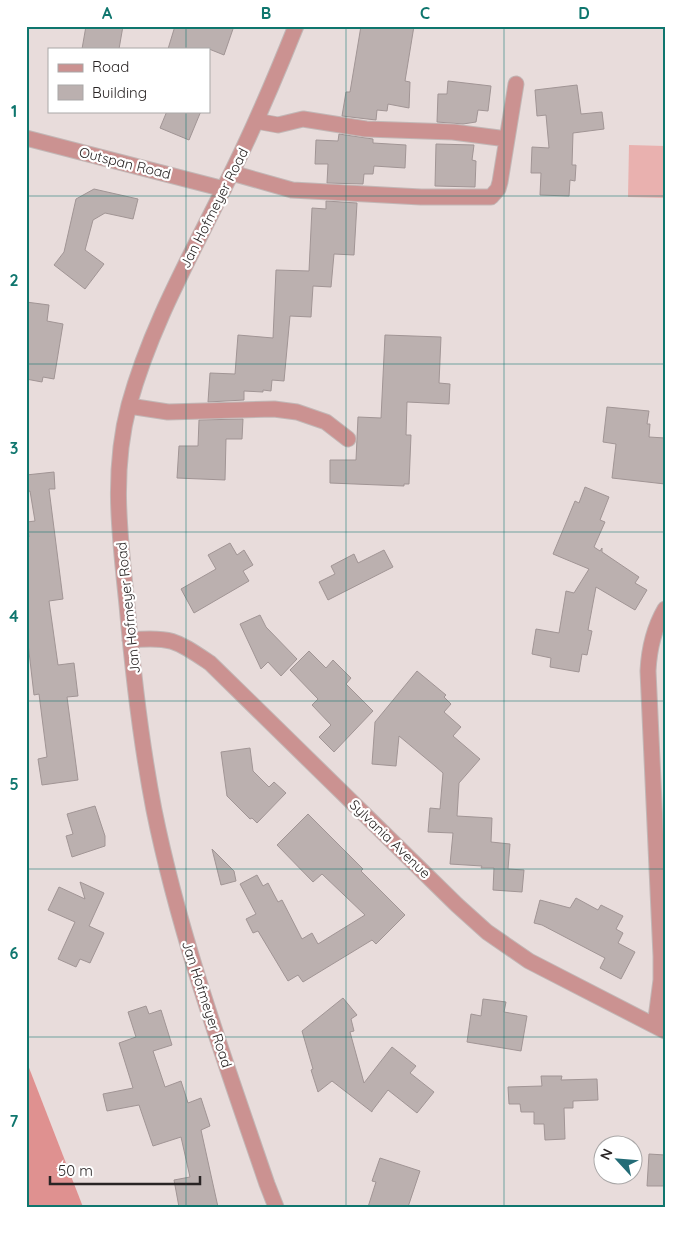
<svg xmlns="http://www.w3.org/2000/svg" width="691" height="1233" viewBox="0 0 691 1233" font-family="Quicksand,sans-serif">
<rect width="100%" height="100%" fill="#e8dcdb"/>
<!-- green -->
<path fill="#e9b1af" d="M629 145 665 146V198L628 197Z"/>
<!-- forest -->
<path fill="#df9190" d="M26 1060 83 1207H26Z"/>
<!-- building -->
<path fill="#bbb0af" stroke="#a19595" d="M86 26H123L119 49H82Z
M175 26H234L224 55 209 49H168Z
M361 26H414L405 81 410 82 409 108 388 104 387 111 377 110 376 120 342 116 346 92H350Z
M448 81 491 86 488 111 478 110 476 122 463 124 437 122 438 94H447Z
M577 85 581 114 602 112 604 129 573 133 572 165H576L575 181 570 180 569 196 540 195 541 173H531L532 147 549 148 546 115 537 116 535 90Z
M167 111H201L189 140 160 128Z
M339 134 373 139V143L406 145 405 168 374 166 373 174H364L363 184 327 183 328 164H315L316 140 338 141Z
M436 144 474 145 472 160 476 161 475 187 435 186Z
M94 189 138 199 133 219 105 213 93 220 85 250 104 264 85 289 54 265 64 252 76 199Z
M326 201 357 203 354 255 334 254 331 287 313 286 311 317 290 316 284 381 272 380 271 391 263 390V392L244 391V400L208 402 210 373 235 374 238 335 273 338 276 270 309 271 312 208 326 209Z
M26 302 49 305 47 321 63 324 54 379 43 377 42 382 26 379Z
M385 335 441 337 439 383 450 384 449 404 407 402 406 435H411L409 484H404V486L330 483V460H356L358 417 381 418Z
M607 407 649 411 647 424H650L649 437 665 438V484L612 478 616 444 603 442Z
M243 419 242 439H226L225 480 177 478 179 446H198L199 420Z
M54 472 55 489H49L63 599 49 601 58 665 74 663 78 696 67 697 78 780 42 785 38 759 47 757 39 694 34 695 26 626V537H29L27 522 35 521 30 491 26 492V475Z
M585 487 609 497 600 520 605 522 594 547 600 551 602 548V552L639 577 635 583 647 590 635 610 596 587 588 630 592 631 587 655 582 654 579 672 550 667 551 658 532 654 536 629 559 633 566 591 574 593 589 569 553 554 575 501 579 503Z
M230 543 237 555 244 550 253 565 243 571 249 581 194 613 181 589 216 569 208 555Z
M384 550 393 567 328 600 319 582 335 574 331 566 354 554 358 563Z
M260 615 266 627 297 659 281 676 268 662 261 669 240 624Z
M309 651 326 668 333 660 351 678 346 684 373 711 334 752 319 737 331 725 312 705 318 699 290 670Z
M417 671 446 695 444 697 451 704 444 712 461 727 453 736 480 759 459 783 457 816 492 818 491 842 510 844 508 869 524 870 522 892 493 890 494 868H481L482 866 450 864 453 833 428 832 430 808 440 809 443 773 435 766 399 736 396 766 372 764 375 722Z
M250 748 253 771 269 787 274 782 286 793 257 823 252 818 250 819 227 796 221 752Z
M95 806 105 836V846L72 857 66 836 73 834 67 814Z
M308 814 363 869 361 871 405 915 376 944 372 940 303 982 298 975 288 981 258 931 253 933 246 919 256 914 240 884 257 875 263 886 268 883 278 902 282 900 302 939 312 933 318 944 365 915 322 874 313 882 277 845Z
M212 849 234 871 236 881 221 885Z
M80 882 104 893 89 926 104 933 90 963 80 959 76 967 58 959 75 922 48 910 59 887 85 899Z
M576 898 598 910 601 905 623 916 616 929 623 933 618 943 635 952 621 979 600 968 605 958 542 925 534 923 540 900 570 908Z
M343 998 357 1015 351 1019 354 1031 350 1032 364 1083 392 1047 416 1066 410 1073 434 1092 417 1113 388 1090 372 1111V1112L332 1081 318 1092 311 1070 313 1069 302 1031Z
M483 999 506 1002 504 1012 527 1016 521 1051 467 1042 471 1014 481 1016Z
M146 1006 149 1014 161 1010 172 1045 153 1051 165 1087 181 1081 188 1103 201 1098 210 1126 201 1130 218 1207H179L174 1180 190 1177 181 1137 153 1146 139 1105 107 1111 103 1094 133 1088 119 1043 136 1037 128 1012Z
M541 1076H562L561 1080 597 1079 598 1100 573 1101V1108H564L565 1139 545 1140 544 1124H534V1112H521L520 1104H509L508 1087 542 1086Z
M649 1154 665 1155V1186H647Z
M380 1158 420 1171 408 1207H368L376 1182 372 1181Z"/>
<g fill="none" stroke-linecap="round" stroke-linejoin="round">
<defs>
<path id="minor" d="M256 121 278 125 303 119 366 129 453 132 507 139
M26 138 224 189
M232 173 292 190 421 197H491L498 189 500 182 516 84
M129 406 168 412 274 409 297 412 326 422 348 439
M130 640C171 636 177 641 210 663L457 905 487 932 529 961 665 1031
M655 1026 661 980V956L648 671C649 650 654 628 665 609
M276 1207 267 1184C225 1061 180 938 154 810 141 743 133 674 127 605 120 537 111 473 129 405 150 328 189 259 224 188 251 135 274 81 296 26"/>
</defs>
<!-- minor casing -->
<use href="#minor" stroke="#c2b7b6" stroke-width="17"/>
<!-- minor -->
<use href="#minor" stroke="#cb9291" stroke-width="15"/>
</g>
<!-- grid -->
<path fill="none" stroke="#0f766e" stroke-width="1" stroke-opacity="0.55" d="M186 26V49M346 26V1207M504 26V1207M186 111V1207M26 196H665M26 364H665M26 532H665M26 701H665M26 869H665M26 1037H665"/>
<g text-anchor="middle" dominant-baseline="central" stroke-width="4.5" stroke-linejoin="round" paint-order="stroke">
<!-- street labels -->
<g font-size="14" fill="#292424" stroke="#fff">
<text transform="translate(125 163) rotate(14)">Outspan Road</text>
<text transform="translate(214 208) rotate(-63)">Jan Hofmeyer Road</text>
<text transform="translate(128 608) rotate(-96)">Jan Hofmeyer Road</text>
<text transform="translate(390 839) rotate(44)">Sylvania Avenue</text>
<text transform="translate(207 1004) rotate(72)">Jan Hofmeyer Road</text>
</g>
</g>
<!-- border -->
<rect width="691" height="1233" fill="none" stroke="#ffffff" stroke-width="55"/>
<!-- legend -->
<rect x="48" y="48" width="162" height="65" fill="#ffffff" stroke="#a9a7a7"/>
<rect x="58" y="64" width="25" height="8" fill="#cb9291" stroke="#a9a7a7"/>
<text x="92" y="72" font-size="15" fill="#292424">Road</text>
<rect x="58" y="85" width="25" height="15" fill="#bbb0af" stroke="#a9a7a7"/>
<text x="92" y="98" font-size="15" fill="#292424">Building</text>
<!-- north arrow -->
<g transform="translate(618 1160) rotate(296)"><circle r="24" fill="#ffffff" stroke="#a9a7a7"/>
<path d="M0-4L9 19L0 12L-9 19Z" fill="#236c77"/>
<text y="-8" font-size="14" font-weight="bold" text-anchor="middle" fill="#292424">N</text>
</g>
<!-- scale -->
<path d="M50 1176v8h150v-8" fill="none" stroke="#292424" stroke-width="2.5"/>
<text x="58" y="1176" font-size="15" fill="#292424" stroke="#ffffff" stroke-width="4" paint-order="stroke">50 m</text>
<rect x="28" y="28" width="636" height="1178" fill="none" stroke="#0f766e" stroke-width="2"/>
<g font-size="16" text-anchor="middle" font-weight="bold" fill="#0f766e">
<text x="107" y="19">A</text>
<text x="266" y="19">B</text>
<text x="425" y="19">C</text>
<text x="584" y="19">D</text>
<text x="14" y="117">1</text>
<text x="14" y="286">2</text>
<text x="14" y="454">3</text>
<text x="14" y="622">4</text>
<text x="14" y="790">5</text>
<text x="14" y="959">6</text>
<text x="14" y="1127">7</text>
</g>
</svg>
